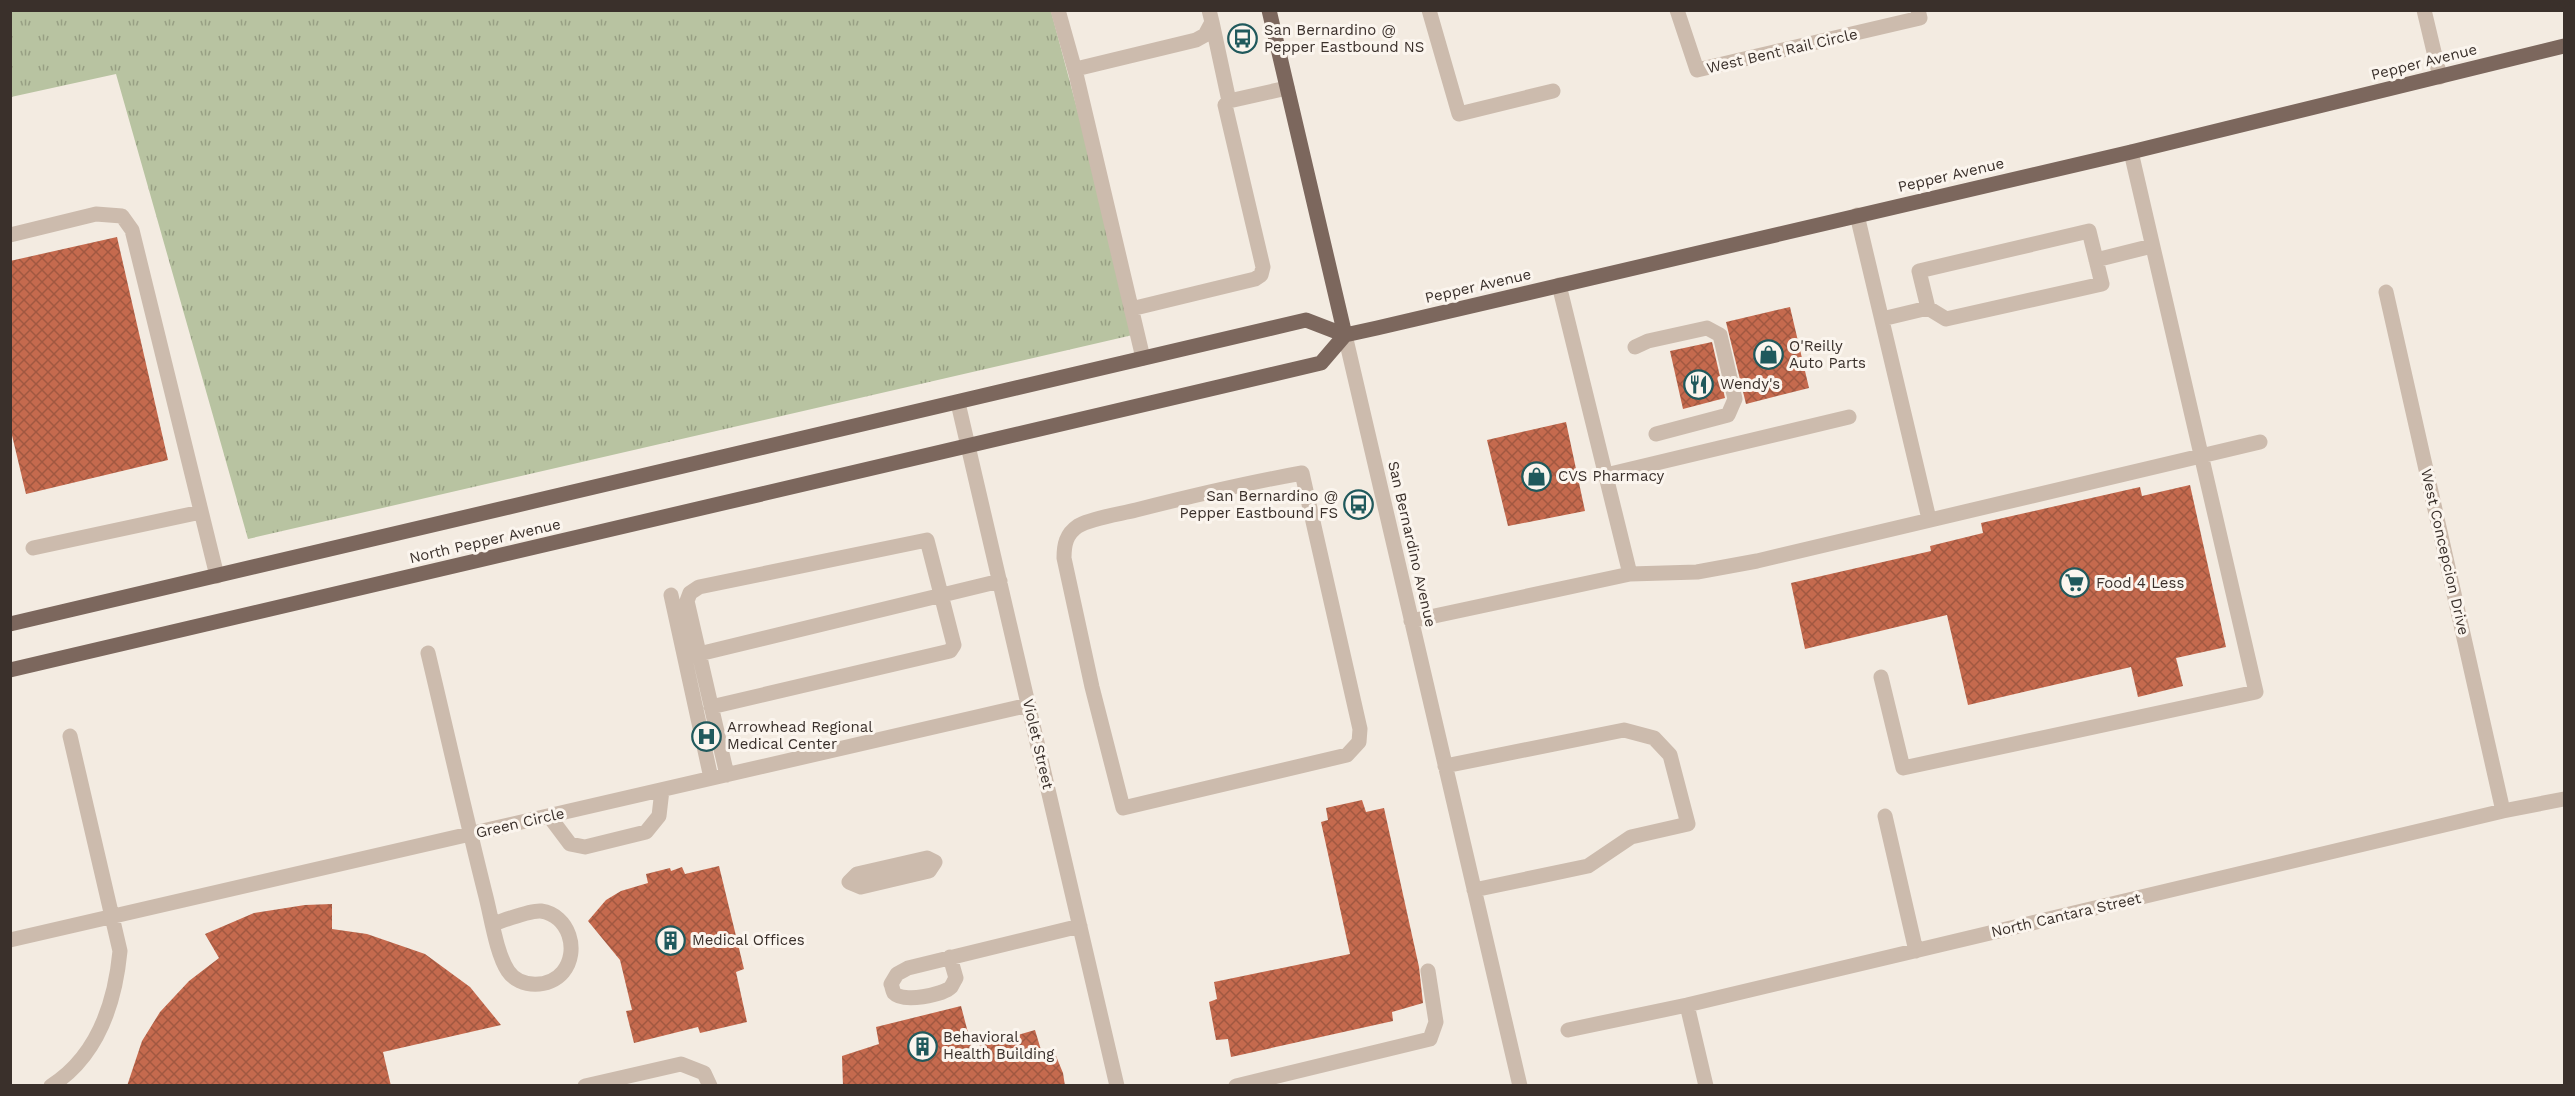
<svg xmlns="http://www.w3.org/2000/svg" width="2575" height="1096" viewBox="0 0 2575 1096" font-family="'Work Sans',sans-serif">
<defs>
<pattern id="grass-tufts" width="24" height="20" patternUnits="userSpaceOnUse" patternTransform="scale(1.5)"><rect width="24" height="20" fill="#b8c3a1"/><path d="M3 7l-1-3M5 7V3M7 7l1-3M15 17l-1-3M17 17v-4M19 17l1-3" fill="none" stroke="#979f83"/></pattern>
<pattern id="building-cross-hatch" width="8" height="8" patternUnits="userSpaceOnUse" patternTransform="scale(1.5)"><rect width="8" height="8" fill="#c56a4e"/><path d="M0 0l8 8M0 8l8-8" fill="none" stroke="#a15841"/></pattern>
</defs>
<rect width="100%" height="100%" fill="#f3ebe1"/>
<!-- grass -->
<path fill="url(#grass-tufts)" d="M10 11H1051L1137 334 248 539 116 74 11 97Z"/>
<!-- building -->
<path fill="url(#building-cross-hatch)" d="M117 237 168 460 26 494 10 427V261Z
M1790 307 1809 388 1746 404 1726 322Z
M1712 342 1725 398 1683 409 1670 351Z
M1566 422 1585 511 1508 526 1487 440Z
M2190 485 2226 647 2176 658 2183 686 2138 697 2131 667 1968 705 1947 615 1805 649 1791 583 1931 551 1930 546 1983 533 1981 523 2140 487 2142 496Z
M1362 800 1366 812 1384 808 1419 967 1423 1003 1392 1012 1393 1021 1231 1057 1228 1039 1216 1040 1209 1002 1217 999 1214 982 1350 954 1321 822 1328 820 1326 808Z
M719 866 744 969 736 972 747 1022 700 1033 698 1027 634 1043 626 1011 632 1010 620 960 588 921 606 900 621 891 648 883 646 874 670 868 671 871 682 867 685 874Z
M332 904V929L367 934 425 954 470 987 501 1025 383 1052 391 1086H127L142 1041 160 1012 189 981 219 958 205 934 254 913 305 905Z
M961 1006 972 1048 1035 1030 1044 1060 1056 1056 1063 1073 1065 1086H843L842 1056 879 1044 876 1027Z"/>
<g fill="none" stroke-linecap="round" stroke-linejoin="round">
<!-- minor -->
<path stroke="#ccbbad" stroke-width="15" d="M1058 10 1076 74
M1429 10 1459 114 1553 91
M1677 10 1697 70 1920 18 1918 10
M2424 10 2440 77
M1229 101 1287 88
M1857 215 1929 519
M10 235 96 214 122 216 132 230 217 576
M2096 260 2152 246
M1559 285 1630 574
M2386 292 2503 811
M1131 309 1255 279 1261 275 1263 267 1225 105 1229 101 1212 22
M1882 319 1928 308 1946 319 2102 284 2089 231 1919 271 1928 308
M1345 335 1520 1086
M1635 347 1648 341 1707 328 1720 335 1735 399 1728 415 1656 434
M1143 358 1076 74 1080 68 1196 40 1205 35 1212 22 1209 10
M958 403 1117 1086
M1302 473 1360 729 1359 742 1347 755 1123 808 1092 687 1064 558C1064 545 1066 534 1078 526 1091 518 1120 514 1136 510 1191 496 1246 483 1302 473Z
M1606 475 1849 417
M33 548 201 512
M671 595 711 778
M1411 621 1630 574 1697 572 1757 561 2260 442
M428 653C447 733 465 813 485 893 491 915 496 953 508 971 520 989 550 988 563 972 580 951 569 915 541 911 530 910 505 920 493 924
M699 654 1000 581
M1881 677 1903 768 2256 692 2131 152
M711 707 950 651 954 645 927 540 699 587 690 593 687 601 727 775
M1445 766 1624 730 1654 738 1670 755 1688 824 1631 837 1588 866 1474 890
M549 816 570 844 585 847 646 832 659 816 662 790
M1885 816 1916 951
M927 858 935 862 929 871 861 887 849 882 857 874Z
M10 940 1029 705
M950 957 956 978C954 981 953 984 951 987 943 995 903 1003 894 993 893 992 892 986 891 984L897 974 908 968 1080 926
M1687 1005 1706 1086
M1568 1030 1687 1005 2503 811 2564 799
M51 1086C98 1056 115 1003 120 951L70 736
M585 1086 681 1064 704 1073 710 1086
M1236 1086 1430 1039 1436 1022 1428 971"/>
<!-- major -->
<path stroke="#7c675d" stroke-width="15" d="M1269 10 1345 335
M10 624 1306 320 1345 335 1377 328 2131 152 2564 46
M10 670 1321 363 1345 335"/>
</g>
<!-- icons -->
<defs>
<symbol id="bus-ring" viewBox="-11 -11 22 22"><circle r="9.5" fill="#fbf5ee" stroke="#20595c" stroke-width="1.5"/><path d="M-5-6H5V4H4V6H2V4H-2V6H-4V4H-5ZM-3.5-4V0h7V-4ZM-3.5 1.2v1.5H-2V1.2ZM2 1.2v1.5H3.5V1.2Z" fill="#20595c"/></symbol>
<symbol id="shop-ring" viewBox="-11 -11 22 22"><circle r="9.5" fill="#fbf5ee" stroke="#20595c" stroke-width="1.5"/><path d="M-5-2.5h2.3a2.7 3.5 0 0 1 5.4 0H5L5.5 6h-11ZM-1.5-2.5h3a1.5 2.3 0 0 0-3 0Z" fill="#20595c"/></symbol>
<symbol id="restaurant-ring" viewBox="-11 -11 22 22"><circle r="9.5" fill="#fbf5ee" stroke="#20595c" stroke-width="1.5"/><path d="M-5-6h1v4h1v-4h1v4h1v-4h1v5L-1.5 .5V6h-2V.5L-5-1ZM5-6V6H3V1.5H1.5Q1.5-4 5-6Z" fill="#20595c"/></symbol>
<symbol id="supermarket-ring" viewBox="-11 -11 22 22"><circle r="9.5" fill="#fbf5ee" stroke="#20595c" stroke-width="1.5"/><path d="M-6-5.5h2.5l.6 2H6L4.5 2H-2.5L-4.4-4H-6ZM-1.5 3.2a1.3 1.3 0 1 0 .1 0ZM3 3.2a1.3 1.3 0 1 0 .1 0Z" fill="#20595c"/></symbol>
<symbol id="hospital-ring" viewBox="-11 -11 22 22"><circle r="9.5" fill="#fbf5ee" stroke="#20595c" stroke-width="1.5"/><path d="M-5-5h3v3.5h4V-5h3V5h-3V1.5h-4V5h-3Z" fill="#20595c"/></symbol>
<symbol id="building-ring" viewBox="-11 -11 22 22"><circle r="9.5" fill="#fbf5ee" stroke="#20595c" stroke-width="1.5"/><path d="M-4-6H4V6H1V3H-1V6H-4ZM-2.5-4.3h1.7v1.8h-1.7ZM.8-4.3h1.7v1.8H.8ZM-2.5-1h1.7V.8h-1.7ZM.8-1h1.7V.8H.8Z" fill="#20595c"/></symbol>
</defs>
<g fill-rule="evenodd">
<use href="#bus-ring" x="1226" y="22" width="33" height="33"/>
<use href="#shop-ring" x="1752" y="338" width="33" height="33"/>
<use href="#restaurant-ring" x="1682" y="368" width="33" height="33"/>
<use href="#shop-ring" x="1520" y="460" width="33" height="33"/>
<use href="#bus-ring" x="1342" y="488" width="33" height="33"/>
<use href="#supermarket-ring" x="2058" y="566" width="33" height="33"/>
<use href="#hospital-ring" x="690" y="720" width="33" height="33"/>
<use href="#building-ring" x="654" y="924" width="33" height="33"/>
<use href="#building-ring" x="906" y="1030" width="33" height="33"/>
</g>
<g text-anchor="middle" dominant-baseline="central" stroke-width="6" stroke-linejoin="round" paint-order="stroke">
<!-- poi labels -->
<g font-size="15" fill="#3a302b" stroke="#fbf5ee" text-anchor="start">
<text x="1264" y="30">San Bernardino @<tspan x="1264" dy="17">Pepper Eastbound NS</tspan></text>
<text x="1789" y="346">O'Reilly<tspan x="1789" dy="17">Auto Parts</tspan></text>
<text x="1720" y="384">Wendy's</text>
<text x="1558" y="476">CVS Pharmacy</text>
<text x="1338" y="496" text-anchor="end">San Bernardino @<tspan x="1338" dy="17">Pepper Eastbound FS</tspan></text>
<text x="2096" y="583">Food 4 Less</text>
<text x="727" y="727">Arrowhead Regional<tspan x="727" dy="17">Medical Center</tspan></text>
<text x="692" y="940">Medical Offices</text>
<text x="943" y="1037">Behavioral<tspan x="943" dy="17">Health Building</tspan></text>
</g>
<!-- street labels -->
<g font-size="15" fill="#3a302b" stroke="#fbf5ee">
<text transform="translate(1782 51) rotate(-13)">West Bent Rail Circle</text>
<text transform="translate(2424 62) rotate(-14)">Pepper Avenue</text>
<text transform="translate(1951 175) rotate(-13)">Pepper Avenue</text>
<text transform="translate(1478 286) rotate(-13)">Pepper Avenue</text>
<text transform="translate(485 541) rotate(-13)">North Pepper Avenue</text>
<text transform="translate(1412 544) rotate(77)">San Bernardino Avenue</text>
<text transform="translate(2445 552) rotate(77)">West Concepcion Drive</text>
<text transform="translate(1038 744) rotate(77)">Violet Street</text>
<text transform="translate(520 823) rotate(-13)">Green Circle</text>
<text transform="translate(2066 915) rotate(-13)">North Cantara Street</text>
</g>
</g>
<!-- border -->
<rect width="2575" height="1096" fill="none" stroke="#3a302b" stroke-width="24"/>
</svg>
